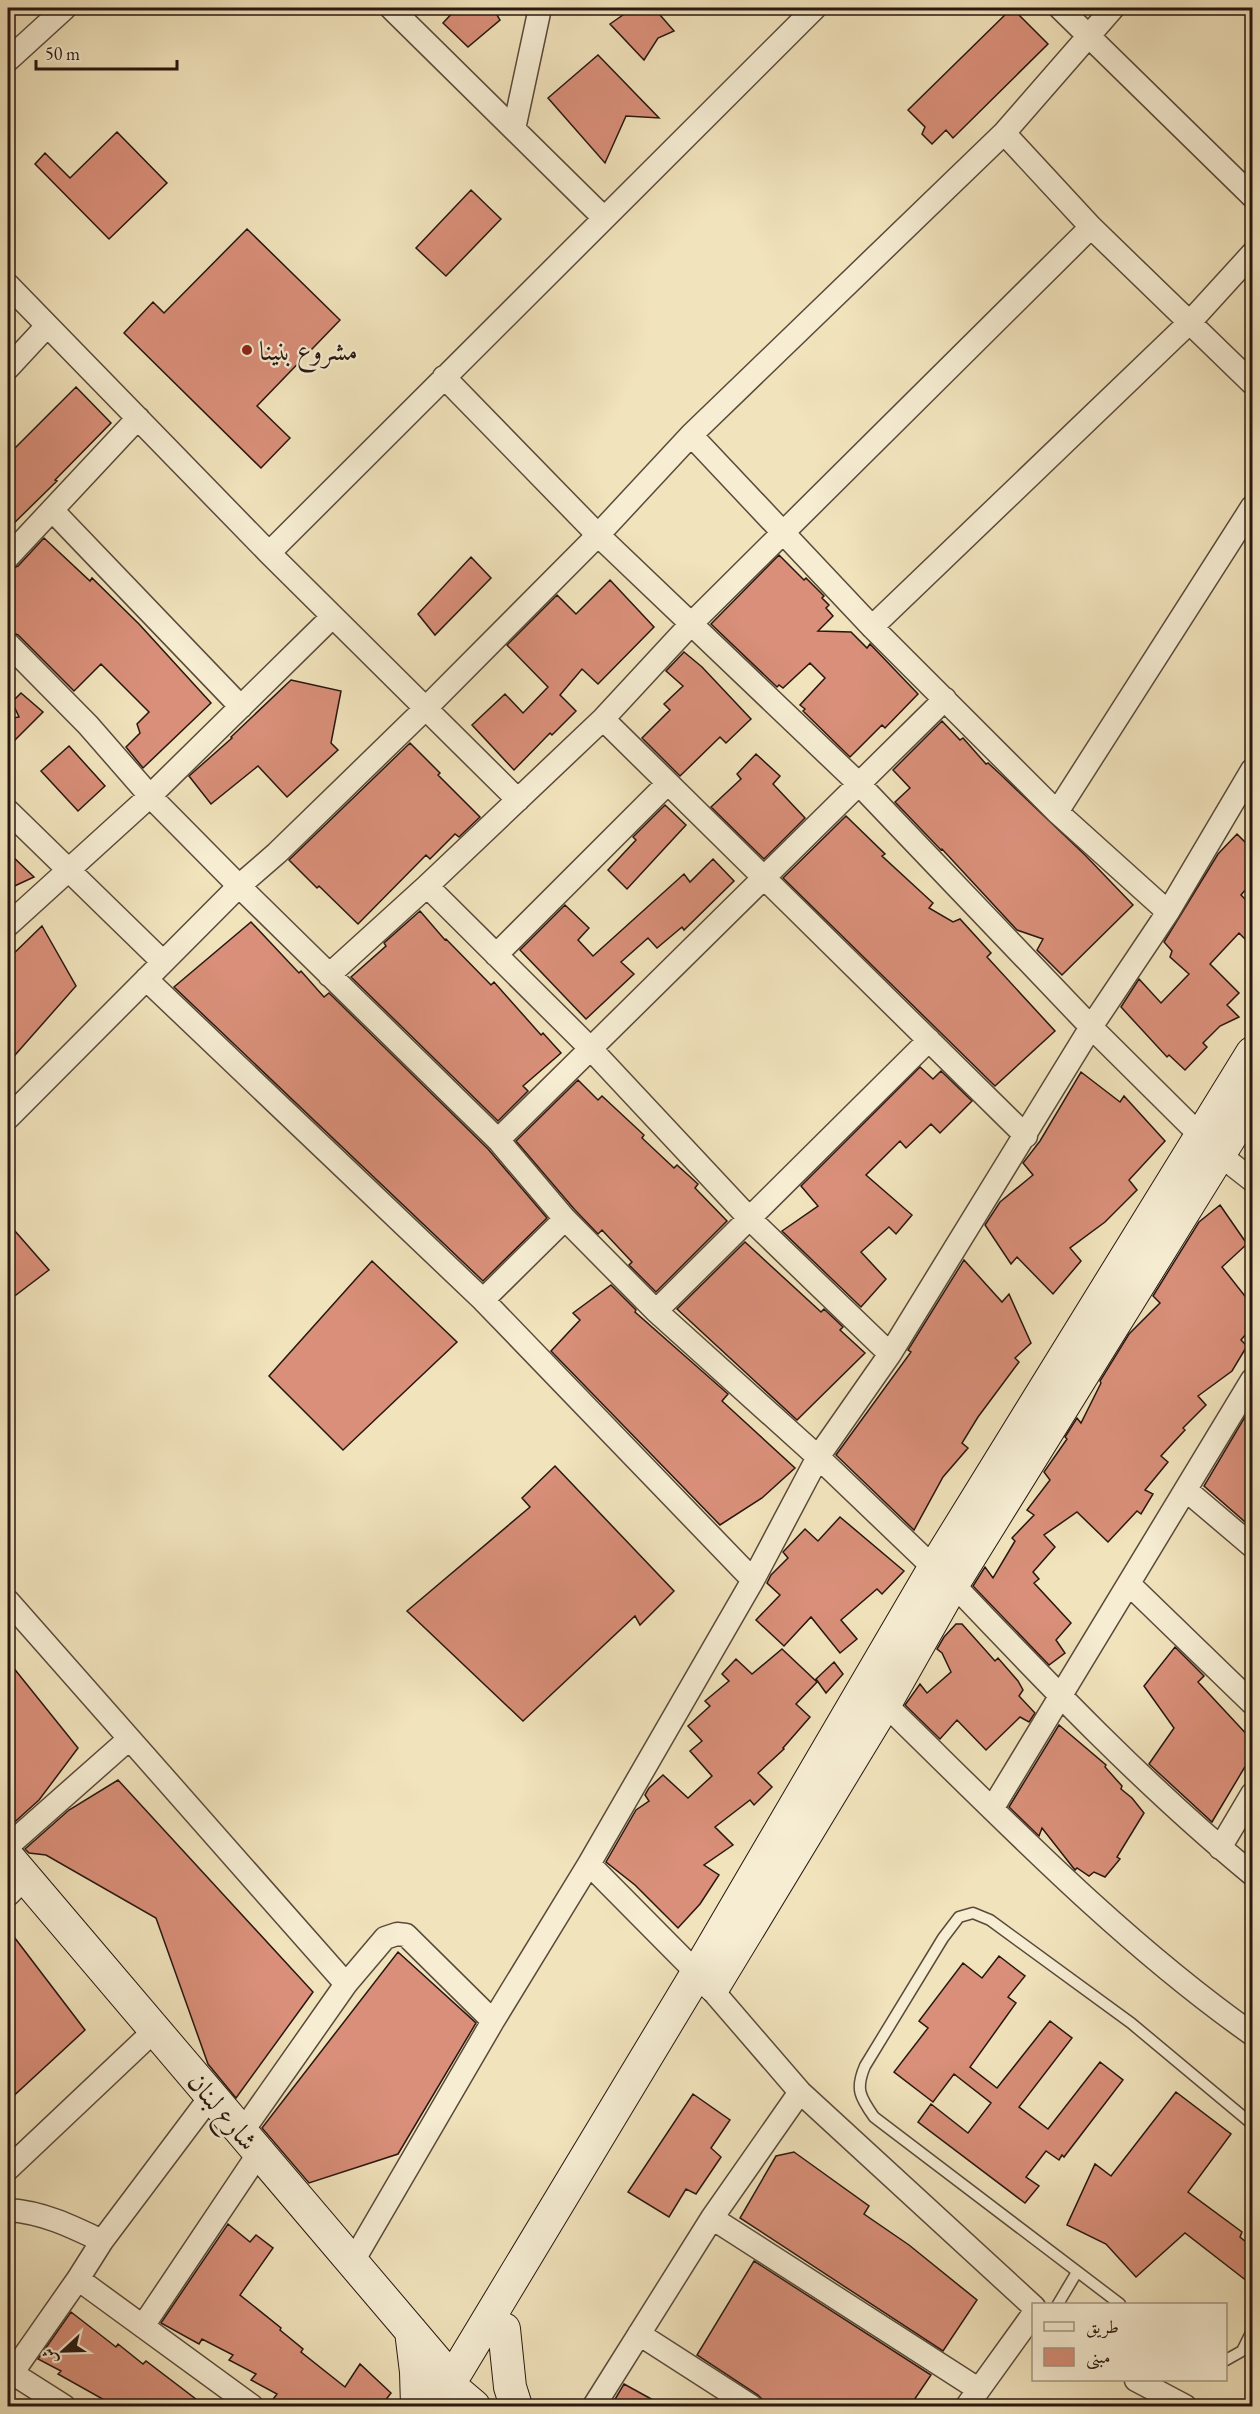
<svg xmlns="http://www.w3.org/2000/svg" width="1260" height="2414" viewBox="0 0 1260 2414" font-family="'EB Garamond',Amiri,serif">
<rect width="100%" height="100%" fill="#f1e3bc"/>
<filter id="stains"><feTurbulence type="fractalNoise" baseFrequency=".00333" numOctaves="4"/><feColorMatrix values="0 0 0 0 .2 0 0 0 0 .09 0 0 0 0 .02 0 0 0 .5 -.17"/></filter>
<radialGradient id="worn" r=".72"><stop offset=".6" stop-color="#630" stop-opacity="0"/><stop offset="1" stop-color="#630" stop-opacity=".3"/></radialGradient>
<!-- building -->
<path fill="#d98f79" stroke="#271710" stroke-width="1.5" d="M457 8H493L500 20 468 47 443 23Z
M633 8H654L674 31 658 38 644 60 610 24Z
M1012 8 1048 44 953 138 946 130 932 144 922 134 925 127 908 110Z
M598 55 659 118 626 116 605 163 548 98Z
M117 132 167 183 109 239 35 164 45 153 70 178Z
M471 190 501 219 446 276 416 248Z
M247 229 340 320 257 406 290 438 261 468 124 333 153 302 164 313Z
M76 387 111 423 55 480 57 481 8 529V455Z
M44 538 90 581 92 578 139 624 211 703 143 768 126 747 140 733 137 724 149 712 101 664 74 691 18 635 8 631V570L18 566Z
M779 555 804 580 806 578 824 596 822 598 829 605 826 608 833 616 818 631 851 632 867 648 870 644 918 694 885 728 882 725 850 757 803 711 805 709 800 705 825 678 810 663 783 688 779 685 777 687 711 624Z
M471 557 491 578 435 635 418 614Z
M610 580 654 627 598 684 582 669 560 695 576 711 552 735 550 733 514 770 472 725 505 694 523 713 548 687 507 645 557 595 576 614Z
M684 652 702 667 751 719 726 743 720 737 680 776 642 738 670 710 664 704 683 686 666 671Z
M291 680 341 691 331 743 338 750 287 797 258 766 211 804 189 776 232 738 231 737Z
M21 693 43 712 8 747V719L19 717 12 702Z
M942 721 960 740 963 738 986 764 988 763 1000 774 1085 855 1133 905 1062 975 1037 950 1043 939 1017 930 942 849 941 850 895 802 910 788 893 770Z
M410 743 440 773 438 775 480 817 459 837 455 834 430 859 426 855 358 924 319 886 317 888 289 860Z
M69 746 105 786 78 811 41 771Z
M756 754 780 776 773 784 805 818 764 859 711 807 741 779 737 774Z
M665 805 686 825 627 889 608 870 636 840 633 837Z
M846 816 885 854 882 856 933 903 929 908 953 922 960 919 991 953 987 957 1055 1031 995 1086 783 878Z
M1237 834 1252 849V882L1241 895 1252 906V946L1239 933 1210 964 1239 993 1227 1005 1239 1017 1220 1026 1203 1043 1207 1047 1185 1070 1169 1055 1167 1057 1121 1007 1139 979 1161 1003 1189 974 1170 957 1172 951 1164 942 1218 854Z
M8 852 34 877 8 889Z
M713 859 734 881 684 930 682 927 657 948 648 938 621 962 634 974 586 1019 520 950 565 905 589 928 578 940 593 956 684 874 690 882Z
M420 911 445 940 446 939 491 985 494 982 541 1035 543 1033 561 1053 523 1086 528 1091 498 1121 351 977 386 946 384 943Z
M251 922 299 973 301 971 324 997 329 993 488 1149 547 1218 483 1281 174 987Z
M42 926 76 986 8 1063V959Z
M920 1067 933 1079 941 1071 972 1101 940 1133 931 1124 906 1148 900 1141 866 1175 912 1215 896 1234 889 1227 861 1252 886 1279 861 1307 782 1231 818 1206 801 1186Z
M1081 1072 1120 1102 1124 1096 1165 1141 1129 1180 1137 1190 1105 1222 1070 1248 1081 1261 1053 1294 1017 1257 1011 1264 985 1225 1000 1202 1033 1175 1023 1163 1040 1141Z
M578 1080 598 1100 602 1096 644 1135 642 1138 674 1168 677 1165 698 1184 695 1188 727 1221 656 1292 629 1265 632 1262 602 1230 598 1234 575 1210 516 1141Z
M1220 1205 1247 1244 1222 1267 1252 1305V1327L1241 1340 1247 1346 1232 1371 1198 1396 1206 1405 1183 1428 1185 1430 1161 1456 1168 1462 1145 1490 1153 1494 1141 1514 1137 1511 1108 1542 1077 1512 1044 1535 1055 1547 1033 1572 1039 1579 1034 1583 1071 1623 1056 1640 1065 1653 1049 1665 973 1586 985 1567 993 1578 1015 1541 1012 1538 1034 1515 1027 1510 1050 1480 1044 1472 1067 1439 1065 1437 1077 1418 1081 1423 1101 1383 1100 1381 1129 1334 1160 1303 1153 1296 1199 1222Z
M8 1223 49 1270 8 1301Z
M745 1242 821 1312 824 1309 843 1327 840 1330 865 1353 797 1420 677 1309Z
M964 1260 1002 1302 1009 1294 1031 1343 1015 1358 1019 1362 978 1417 962 1443 968 1448 943 1477 914 1530 836 1455 911 1352 908 1350Z
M372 1261 457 1342 343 1450 269 1376Z
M611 1285 636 1310 635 1312 728 1394 722 1401 795 1468 762 1498 720 1525 551 1351 580 1320 573 1313Z
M1252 1405V1528L1204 1486Z
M555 1466 674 1591 640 1625 635 1616 523 1721 407 1611 530 1507 522 1498Z
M840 1517 904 1571 882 1594 877 1589 841 1620 857 1639 840 1653 811 1617 784 1646 756 1620 780 1595 767 1583 771 1575 788 1558 783 1552 805 1529 818 1541Z
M956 1624H962L995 1661 998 1658 1018 1681 1023 1690 1019 1696 1035 1713 1029 1722 1020 1717 986 1750 957 1720 940 1739 905 1705 920 1684 927 1693 951 1672 942 1653 937 1649 944 1637Z
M1175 1647 1204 1676 1198 1682 1252 1740V1755L1212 1822 1149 1764 1174 1728 1144 1686Z
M782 1649 817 1682 796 1704 810 1717 783 1748 784 1749 758 1773 772 1787 754 1805 750 1800 715 1827 733 1845 704 1865 719 1875 700 1904 678 1928 635 1885 606 1862 636 1810 649 1801 645 1795 649 1788 663 1775 688 1798 712 1776 690 1751 702 1741 688 1726 710 1706 705 1701 729 1681 722 1674 736 1659 752 1674Z
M8 1661 78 1748 39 1800 8 1828Z
M834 1662 843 1674 826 1693 816 1679Z
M1059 1725 1106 1765 1105 1767 1122 1786 1121 1789 1132 1798 1144 1813 1117 1857 1120 1859 1105 1877 1094 1872 1089 1876 1077 1868 1075 1870 1042 1828 1039 1836 1009 1807Z
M118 1780 313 1992 236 2098 208 2064 156 1918 46 1855 29 1853 25 1849 69 1810Z
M8 1929 85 2030 8 2101Z
M398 1952 476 2023 398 2154 309 2183 262 2128Z
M999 1956 1025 1976 1008 1997 1016 2003 970 2067 997 2088 1050 2021 1072 2038 1019 2107 1048 2129 1100 2062 1123 2080 1064 2157 1062 2155 1059 2160 1046 2151 1026 2177 1039 2186 1025 2203 918 2122 931 2104 968 2133 991 2103 954 2074 933 2102 894 2072 928 2028 919 2021 963 1963 982 1978Z
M1176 2092 1231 2134 1188 2192 1242 2232 1240 2237 1252 2247V2285L1185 2233 1136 2277 1106 2244 1067 2225 1095 2164 1111 2176Z
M693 2094 730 2120 711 2148 721 2157 696 2194 686 2189 669 2217 628 2192Z
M794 2152 869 2206 864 2214 909 2245 977 2300 943 2351 740 2218 776 2156Z
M228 2224 250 2242 256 2235 273 2248 240 2295 281 2328 280 2330 303 2349 301 2352 345 2387 360 2364 391 2393 381 2406H281L271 2402 277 2394 251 2380 256 2374 229 2360 233 2355 202 2339 199 2344 161 2323Z
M754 2261 931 2375 910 2406H764L763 2400 758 2395 697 2355Z
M71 2312 116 2347 118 2344 143 2364 146 2361 205 2406H115L58 2374 61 2371 38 2359Z
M624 2384 664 2406H611Z"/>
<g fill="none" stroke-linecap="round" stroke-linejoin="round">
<defs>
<path id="lane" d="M1058 2304 1077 2272
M1120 2304 874 2117C860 2097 855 2089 865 2066L943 1938 959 1917 973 1913 990 1920 1131 2023 1252 2124
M1226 2360 1242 2351 1252 2331"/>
<path id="street" d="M391 8 604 218
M1060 8 1252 196
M8 60 65 8
M514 129 540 8
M1004 133 1091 227 1252 383
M8 285 269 553 518 800
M8 368 47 326
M444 377 598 535 859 784 1091 1027 1220 1155 1252 1180
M691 435 872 627 1057 812 1168 912
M52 510 241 707
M269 553 815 8
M8 557 138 418
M872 627 1190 322 1252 254
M8 644 88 725 150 796 239 886 498 1140 565 1219 656 1311 818 1457 934 1568
M603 719 1026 1136
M8 811 163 962
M1057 812 1252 507
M427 886 590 1048 749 1218 890 1354
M8 925 150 796 332 617
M496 955 668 783
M329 975 427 886 603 719 691 624 1091 227
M146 979 483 1300 753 1580
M8 1118 239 886 277 853 425 709 598 535 691 435 1004 133 1113 8
M498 1140 945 699
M483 1300 565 1219
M656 1311 929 1040
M1186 1490 1252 1546
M953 1584C1049 1685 1145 1786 1252 1874
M1129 1584 1252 1703
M8 1601 346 1984
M885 1704C1002 1818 1119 1940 1252 2034
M992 1809 1252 1380
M8 1846 129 1739
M1220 1848 1252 1794
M589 1864 697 1973
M8 1895 25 1878
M712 1990 800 2092 1034 2307
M242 2132 346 1984 385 1938 397 1934 406 1935 493 2021
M8 2169 155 2030
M8 2210C42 2212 71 2226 102 2241
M712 2218 978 2389
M352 2263 493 2021 589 1864 753 1580 818 1457 890 1354 1091 1027 1168 912 1252 770
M78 2279 252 2406
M143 2326 259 2153
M639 2334 751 2406
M12 2373 64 2406
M8 2379 78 2279 102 2241 211 2096
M1136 2380 1185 2406
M594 2406 712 2218 800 2092
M967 2406 1034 2313"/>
<path id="secondary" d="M8 1857 439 2364 448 2384 474 2406
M714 1986 885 1704 953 1584 1252 1102
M504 2329 510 2387 516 2406
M411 2331 416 2372 417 2406
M432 2406 457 2371 697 1973 934 1568 1252 1053"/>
</defs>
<!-- lane casing -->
<use href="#lane" stroke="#5a4a3b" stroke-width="13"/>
<!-- street casing -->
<use href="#street" stroke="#5a4a3b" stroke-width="25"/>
<!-- secondary casing -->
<use href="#secondary" stroke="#271710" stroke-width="34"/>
<!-- lane -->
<use href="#lane" stroke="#f6edd3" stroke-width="10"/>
<!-- street -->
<use href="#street" stroke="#f6edd3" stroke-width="22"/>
<!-- secondary -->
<use href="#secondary" stroke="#f6edd3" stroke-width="32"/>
</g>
<!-- markers -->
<circle fill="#8f2418" stroke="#f6edd3" stroke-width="2" cx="247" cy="350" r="6"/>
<g text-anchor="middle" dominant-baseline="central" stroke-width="4.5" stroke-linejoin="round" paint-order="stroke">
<!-- poi labels -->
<g font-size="27" fill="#271710" stroke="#f6edd3" text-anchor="start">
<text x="259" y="350">مشروع بنينا</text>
</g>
<!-- street labels -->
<g font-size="27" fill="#271710" stroke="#f6edd3">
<text transform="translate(223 2111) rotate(50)">شارع لبنان</text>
</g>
</g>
<!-- margin -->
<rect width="1260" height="2414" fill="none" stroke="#f1e3bc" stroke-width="30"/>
<rect x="9" y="9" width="1242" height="2396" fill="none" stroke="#271710" stroke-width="3"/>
<rect x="15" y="15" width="1230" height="2384" fill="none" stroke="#271710" stroke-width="1.5"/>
<!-- legend -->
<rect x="1032" y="2303" width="195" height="78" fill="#f6edd3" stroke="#a39785" stroke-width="1.5"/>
<rect x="1044" y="2322" width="30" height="9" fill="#f6edd3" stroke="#a39785" stroke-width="1.5"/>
<text x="1086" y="2333" font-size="18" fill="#271710">طريق</text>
<rect x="1044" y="2348" width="30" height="18" fill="#d98f79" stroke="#a39785" stroke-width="1.5"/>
<text x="1086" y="2363" font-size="18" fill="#271710">مبنى</text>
<!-- north arrow -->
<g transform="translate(63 2351) rotate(248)" stroke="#f6edd3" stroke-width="4.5" paint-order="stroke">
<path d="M0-4.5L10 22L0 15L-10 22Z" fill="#271710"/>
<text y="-9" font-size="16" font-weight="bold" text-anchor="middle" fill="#271710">ش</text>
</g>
<!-- scale -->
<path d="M36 60v9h141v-9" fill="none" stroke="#271710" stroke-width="3"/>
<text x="45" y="60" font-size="18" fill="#271710" stroke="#f6edd3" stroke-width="4.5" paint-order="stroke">50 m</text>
<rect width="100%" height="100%" filter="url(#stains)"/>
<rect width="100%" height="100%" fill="url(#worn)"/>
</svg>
